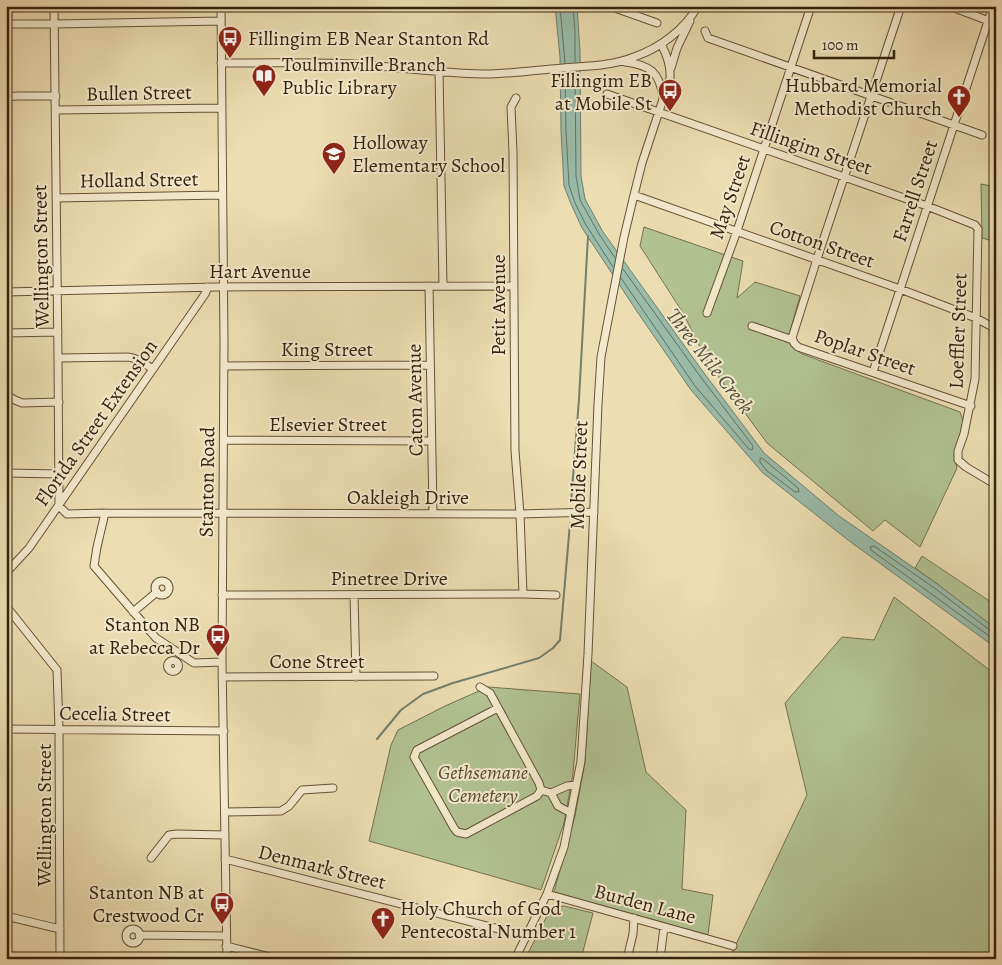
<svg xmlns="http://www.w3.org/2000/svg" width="1002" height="965" viewBox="0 0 1002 965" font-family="Alegreya,serif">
<rect width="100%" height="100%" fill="#ecdeb2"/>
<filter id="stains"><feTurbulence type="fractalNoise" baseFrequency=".004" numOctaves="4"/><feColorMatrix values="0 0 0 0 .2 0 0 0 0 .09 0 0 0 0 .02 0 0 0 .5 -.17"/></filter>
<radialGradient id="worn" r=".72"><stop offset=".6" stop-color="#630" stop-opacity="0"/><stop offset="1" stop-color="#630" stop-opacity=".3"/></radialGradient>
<!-- green -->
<path fill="#b2c291" stroke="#74724f" d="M981 184 996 187V242L982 238Z
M644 227 743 261 737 298 755 282 800 296 789 335 790 344 802 354 960 412 964 423 954 454 957 468 920 547 885 520 873 531 767 443 707 361 683 313 640 246Z
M922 556 994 604 996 603V629L936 583 915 568Z
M894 597 996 675V959H729L807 795 785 703 842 637 874 640Z
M591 661 627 687 646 772 686 810 682 889 713 895 708 935 554 892 575 816 585 762Z
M488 687 580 694 573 773 564 823 541 890 369 841 391 745 398 730 445 706Z
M564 906 593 913 581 959H525L550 910 557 907Z"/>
<!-- water -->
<path fill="#99bcab" stroke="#717f6c" d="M555 6H577L580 51 581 176 585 199 603 232 701 369 764 453 839 516 936 583 996 629V648L848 540 763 473 691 390 636 310 582 228 571 204 564 186 561 131 560 57Z"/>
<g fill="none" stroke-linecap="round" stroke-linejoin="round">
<!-- shore -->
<path stroke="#68705c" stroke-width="1" d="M560 6 565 63
M573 6 575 31V62
M575 72 576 176 580 200 599 234 615 258
M565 73 566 131 569 185 575 203 586 225 613 267
M621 278 695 386 749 449 752 450 753 446 697 372 623 269
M762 458 798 488 799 492H795L766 470 760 462V459Z
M996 632 991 631 933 587 874 546 870 547 871 550 996 641"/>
<!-- stream -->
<path stroke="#717f6c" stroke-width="2" d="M571 503 579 399 588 236
M377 739 401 710 423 694 453 683 539 658 553 648 560 640 570 523"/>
<defs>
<path id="minor" d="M54 6 58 358 59 506 67 514 105 513 520 514 594 512
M221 6 224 342 222 662 227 959
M609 6 657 23
M949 6 989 21
M6 24H54L221 21
M705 31 708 38 982 135
M625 62C650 65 660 72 663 98
M221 63C265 63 310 62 354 64 397 67 440 73 483 74 509 74 536 70 563 68 586 66 612 66 634 57 660 48 684 30 698 6
M671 68 677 48 690 21
M439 71 443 286
M607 94 927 206 975 225 978 229 975 379 964 434 958 451V460L966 467 996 485
M6 97 17 96H56
M516 98 511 107 513 152 515 451 520 514 523 594
M56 110 222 108
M634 195 900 289 976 318 996 329
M56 198 222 195
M429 286 433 513
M6 292 216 287 514 286
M707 313 737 231 811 6
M752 326 793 340 794 343 798 347 971 406
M6 333 58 332
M793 340 792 338 817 259 901 6
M58 358 128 357C138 358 145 364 153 369
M224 366 430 365
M873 372 993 6
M6 395 15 400 22 403 59 402
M224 440 431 441
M6 473 59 474
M105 513 97 547 94 566 156 638 194 663 222 662
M6 573 29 548 205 294 208 287
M155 588a7 7 0 1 1 14 0a7 7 0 1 1-14 0Z
M222 595 523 594 556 595
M354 595 356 677
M6 606 57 670 59 729 60 959
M133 612 157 592
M167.5 666a5.5 5.5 0 1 1 11 0a5.5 5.5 0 1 1-11 0Z
M222 677 434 676
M480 687 490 693 539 783 541 790 551 793 558 806 571 813
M498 708 417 750 414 757 454 828 457 832 466 834 537 796 541 790
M6 729 224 731
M551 793 567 786 576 785
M225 812 281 811 289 806 302 790 333 788
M151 858 169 835 177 834 225 835
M225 859 526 936
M547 894 733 946
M6 916 60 929
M126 936a7 7 0 1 1 14 0a7 7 0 1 1-14 0Z
M139 935 226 936
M226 946 278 959
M515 959 547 894 564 847 581 761 588 654 598 404 601 357 624 237 634 195 642 163 670 78C671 65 667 55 661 44
M627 959 633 934 634 918
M660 959 664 927"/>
</defs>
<!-- minor casing -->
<use href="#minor" stroke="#645236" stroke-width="9"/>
<!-- minor -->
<use href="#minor" stroke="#f3eacd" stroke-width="7"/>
</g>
<!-- icons -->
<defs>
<symbol id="bus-pin" viewBox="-11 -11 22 30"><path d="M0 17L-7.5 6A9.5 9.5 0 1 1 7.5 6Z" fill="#8f2418" stroke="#f3eacd"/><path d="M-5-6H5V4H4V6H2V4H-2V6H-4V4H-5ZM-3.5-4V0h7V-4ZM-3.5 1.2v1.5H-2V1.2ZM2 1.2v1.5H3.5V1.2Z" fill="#fff"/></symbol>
<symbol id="library-pin" viewBox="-11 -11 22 30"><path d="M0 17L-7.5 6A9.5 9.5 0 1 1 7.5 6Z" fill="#8f2418" stroke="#f3eacd"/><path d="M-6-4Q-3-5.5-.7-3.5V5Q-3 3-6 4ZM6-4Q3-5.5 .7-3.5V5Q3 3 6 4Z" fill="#fff"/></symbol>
<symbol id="church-pin" viewBox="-11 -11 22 30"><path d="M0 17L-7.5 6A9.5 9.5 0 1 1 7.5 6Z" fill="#8f2418" stroke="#f3eacd"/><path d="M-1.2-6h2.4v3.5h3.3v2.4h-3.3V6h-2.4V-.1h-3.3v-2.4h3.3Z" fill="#fff"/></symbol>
<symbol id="school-pin" viewBox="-11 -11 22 30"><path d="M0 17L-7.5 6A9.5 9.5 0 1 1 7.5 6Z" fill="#8f2418" stroke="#f3eacd"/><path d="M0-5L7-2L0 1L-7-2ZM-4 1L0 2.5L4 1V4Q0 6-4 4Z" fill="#fff"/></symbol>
</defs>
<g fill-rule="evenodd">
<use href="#bus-pin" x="216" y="24" width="28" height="38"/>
<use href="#library-pin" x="250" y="62" width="28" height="38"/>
<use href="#bus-pin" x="656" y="77" width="28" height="38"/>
<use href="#church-pin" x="945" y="83" width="28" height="38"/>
<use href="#school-pin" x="320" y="140" width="28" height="38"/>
<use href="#bus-pin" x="204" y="622" width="28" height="38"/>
<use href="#bus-pin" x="208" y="890" width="28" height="38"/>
<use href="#church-pin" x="369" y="905" width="28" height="38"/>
</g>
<g text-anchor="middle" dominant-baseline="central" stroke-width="4" stroke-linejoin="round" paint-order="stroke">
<!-- poi labels -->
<g font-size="20" fill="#36230d" stroke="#f3eacd" text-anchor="start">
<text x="248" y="38">Fillingim EB Near Stanton Rd</text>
<text x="282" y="64">Toulminville Branch<tspan x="282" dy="23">Public Library</tspan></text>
<text x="652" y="80" text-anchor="end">Fillingim EB<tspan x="652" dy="23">at Mobile St</tspan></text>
<text x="942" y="85" text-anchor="end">Hubbard Memorial<tspan x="942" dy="23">Methodist Church</tspan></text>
<text x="352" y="142">Holloway<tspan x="352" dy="23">Elementary School</tspan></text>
<text x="200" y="624" text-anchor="end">Stanton NB<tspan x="200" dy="23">at Rebecca Dr</tspan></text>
<text x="204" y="892" text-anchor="end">Stanton NB at<tspan x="204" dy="23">Crestwood Cr</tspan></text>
<text x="400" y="908">Holy Church of God<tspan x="400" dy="23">Pentecostal Number 1</tspan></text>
</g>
<!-- street labels -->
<g font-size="20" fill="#36230d" stroke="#f3eacd">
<text transform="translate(139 93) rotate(-1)">Bullen Street</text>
<text transform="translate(811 148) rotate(19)">Fillingim Street</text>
<text transform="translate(139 180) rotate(-1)">Holland Street</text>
<text transform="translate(915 191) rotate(-72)">Farrell Street</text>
<text transform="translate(730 197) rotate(-71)">May Street</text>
<text transform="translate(822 244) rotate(19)">Cotton Street</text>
<text transform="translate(41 256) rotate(-91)">Wellington Street</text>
<text x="260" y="271">Hart Avenue</text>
<text transform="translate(498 305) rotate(-90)">Petit Avenue</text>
<text transform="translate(958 331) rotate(-88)">Loeffler Street</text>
<text x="327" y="349">King Street</text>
<text transform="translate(865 352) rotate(19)">Poplar Street</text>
<text transform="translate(415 400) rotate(-91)">Caton Avenue</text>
<text transform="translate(96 423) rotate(-55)">Florida Street Extension</text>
<text x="328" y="424">Elsevier Street</text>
<text transform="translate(579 475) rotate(-88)">Mobile Street</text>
<text transform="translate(207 482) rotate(-89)">Stanton Road</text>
<text x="408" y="497">Oakleigh Drive</text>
<text x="389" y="578">Pinetree Drive</text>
<text x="317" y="661">Cone Street</text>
<text transform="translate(115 714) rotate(1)">Cecelia Street</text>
<text transform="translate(44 815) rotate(-90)">Wellington Street</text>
<text transform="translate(322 867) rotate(14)">Denmark Street</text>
<text transform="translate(645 904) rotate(15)">Burden Lane</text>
</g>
<!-- park labels -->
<g font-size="20" font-style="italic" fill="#554b2e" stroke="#f3eacd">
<text x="483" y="772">Gethsemane<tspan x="483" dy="23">Cemetery</tspan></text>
</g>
<!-- water labels -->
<g font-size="21" font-style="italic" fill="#54513c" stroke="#f3eacd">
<text transform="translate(710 361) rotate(52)">Three Mile Creek</text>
</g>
</g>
<!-- margin -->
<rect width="1002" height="965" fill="none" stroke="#ecdeb2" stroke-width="25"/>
<rect x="8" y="8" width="987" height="950" fill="none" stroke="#36230d" stroke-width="2.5"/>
<rect x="12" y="12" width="977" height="940" fill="none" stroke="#36230d"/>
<!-- scale -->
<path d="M814 50v8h80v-8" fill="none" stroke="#36230d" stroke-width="2.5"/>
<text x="822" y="50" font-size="15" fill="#36230d" stroke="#f3eacd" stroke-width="4" paint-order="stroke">100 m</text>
<rect width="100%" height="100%" filter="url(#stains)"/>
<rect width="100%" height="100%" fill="url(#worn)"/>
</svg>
